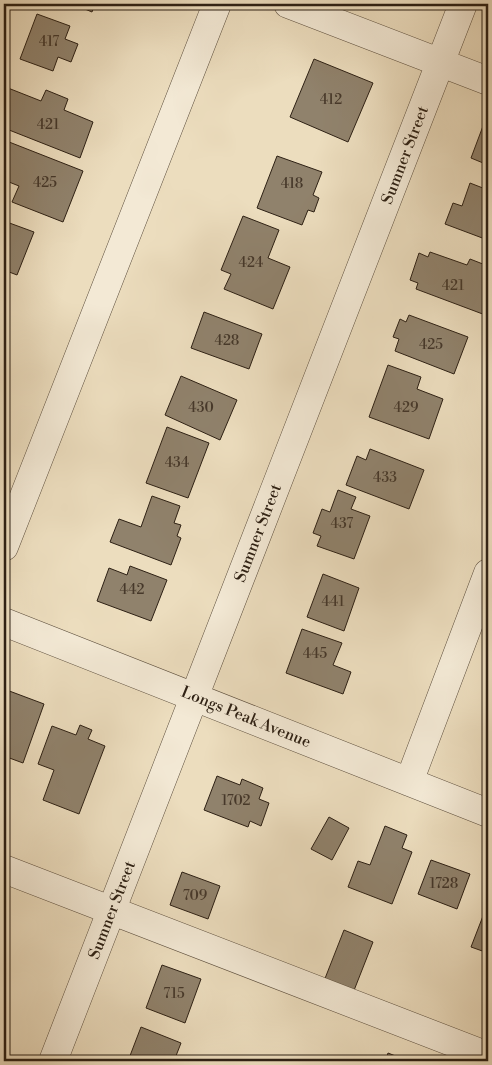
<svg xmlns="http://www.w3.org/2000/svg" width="492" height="1065" viewBox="0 0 492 1065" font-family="'Libre Bodoni',serif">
<rect width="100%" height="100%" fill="#ecddbe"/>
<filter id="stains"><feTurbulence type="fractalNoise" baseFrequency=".004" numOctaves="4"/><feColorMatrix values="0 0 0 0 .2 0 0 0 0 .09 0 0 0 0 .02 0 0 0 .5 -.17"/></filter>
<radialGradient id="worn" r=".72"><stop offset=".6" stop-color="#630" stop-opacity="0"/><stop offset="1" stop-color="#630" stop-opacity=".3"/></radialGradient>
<!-- building -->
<path fill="#90826c" stroke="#2d2014" d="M73 4H95L92 12Z
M37 14 70 26 65 39 78 44 71 62 58 57 53 71 20 59Z
M314 59 373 83 348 142 290 117Z
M8 88 41 101 46 90 68 99 64 110 93 122 80 158 4 128V98Z
M486 118 488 119V165L471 158Z
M4 140 83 171 63 222 12 202 19 186 4 180Z
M277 156 322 172 313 195 319 198 314 212 308 210 302 225 257 208Z
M470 183 488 190V232L485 239 445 224 453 203 462 206Z
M243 216 279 230 268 258 290 267 273 309 224 289 231 274 221 270Z
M4 221 34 232 17 275 4 270Z
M430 252 467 265 470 259 488 266V316L416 289 418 283 410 280 419 253 428 257Z
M204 312 262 334 249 369 191 348Z
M409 315 468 337 454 374 395 351 399 339 393 337 400 319 406 322Z
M388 365 421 377 417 389 443 399 429 439 369 417Z
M181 376 237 400 220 440 165 415Z
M167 427 209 443 188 498 146 483Z
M370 449 424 470 409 509 346 485 357 456 366 460Z
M338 490 356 497 351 509 370 516 354 559 317 546 321 536 313 533 322 509 330 512Z
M152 496 180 506 174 523 181 525 177 536 181 538 171 565 110 542 119 519 141 527Z
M130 566 167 580 151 621 97 601 109 568 127 575Z
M323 574 359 588 344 631 307 617Z
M302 629 342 643 333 665 351 672 343 694 286 673Z
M4 689 44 704 23 763 4 756Z
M80 725 92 730 88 739 105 746 79 814 43 800 54 770 38 764 52 726 76 735Z
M217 776 240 785 242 779 263 788 259 799 269 803 261 826 250 821 248 827 204 810Z
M329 817 349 828 332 860 311 849Z
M385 826 407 835 402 848 412 852 392 904 348 887 358 861 370 865Z
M431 860 470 874 457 909 418 894Z
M182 872 220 886 208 919 170 905Z
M488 903V953L471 947Z
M344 930 373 942 353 993 324 981Z
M162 965 201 979 185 1023 146 1008Z
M141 1027 181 1043 174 1061H128Z
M388 1053 408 1061H385Z"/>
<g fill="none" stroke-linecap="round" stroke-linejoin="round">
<defs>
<path id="minor" d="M288 4 488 81
M4 547 217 4
M4 622 488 813
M409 782 488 573
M4 869 488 1056
M53 1061 463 4"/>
</defs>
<!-- minor casing -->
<use href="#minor" stroke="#5d4f3e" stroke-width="29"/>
<!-- minor -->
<use href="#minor" stroke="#f3e9d5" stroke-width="28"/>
</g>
<g text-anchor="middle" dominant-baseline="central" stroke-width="4.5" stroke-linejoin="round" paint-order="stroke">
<!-- number labels -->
<g font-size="14" fill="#46382a">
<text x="49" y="42">417</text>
<text x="331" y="100">412</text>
<text x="48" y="125">421</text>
<text x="45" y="183">425</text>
<text x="292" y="184">418</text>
<text x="251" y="263">424</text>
<text x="453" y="286">421</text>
<text x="227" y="341">428</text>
<text x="431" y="345">425</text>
<text x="201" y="408">430</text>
<text x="406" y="408">429</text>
<text x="177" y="463">434</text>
<text x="385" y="478">433</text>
<text x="342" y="524">437</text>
<text x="132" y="590">442</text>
<text x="333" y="602">441</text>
<text x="315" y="654">445</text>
<text x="236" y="801">1702</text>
<text x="444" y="884">1728</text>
<text x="195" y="896">709</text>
<text x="174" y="994">715</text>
</g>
<!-- street labels -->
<g font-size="16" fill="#2d2014" stroke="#f3e9d5">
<text transform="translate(405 155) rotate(-69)">Sumner Street</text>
<text transform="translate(258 533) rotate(-69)">Sumner Street</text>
<text transform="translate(246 717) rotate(22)">Longs Peak Avenue</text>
<text transform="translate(112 910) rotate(-69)">Sumner Street</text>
</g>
</g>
<!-- margin -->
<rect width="492" height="1065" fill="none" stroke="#ecddbe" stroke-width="20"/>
<rect x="5" y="5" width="482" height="1055" fill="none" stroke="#2d2014" stroke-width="2.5"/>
<rect x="10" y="10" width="472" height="1045" fill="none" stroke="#2d2014"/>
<rect width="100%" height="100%" filter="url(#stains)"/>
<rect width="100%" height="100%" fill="url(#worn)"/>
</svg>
